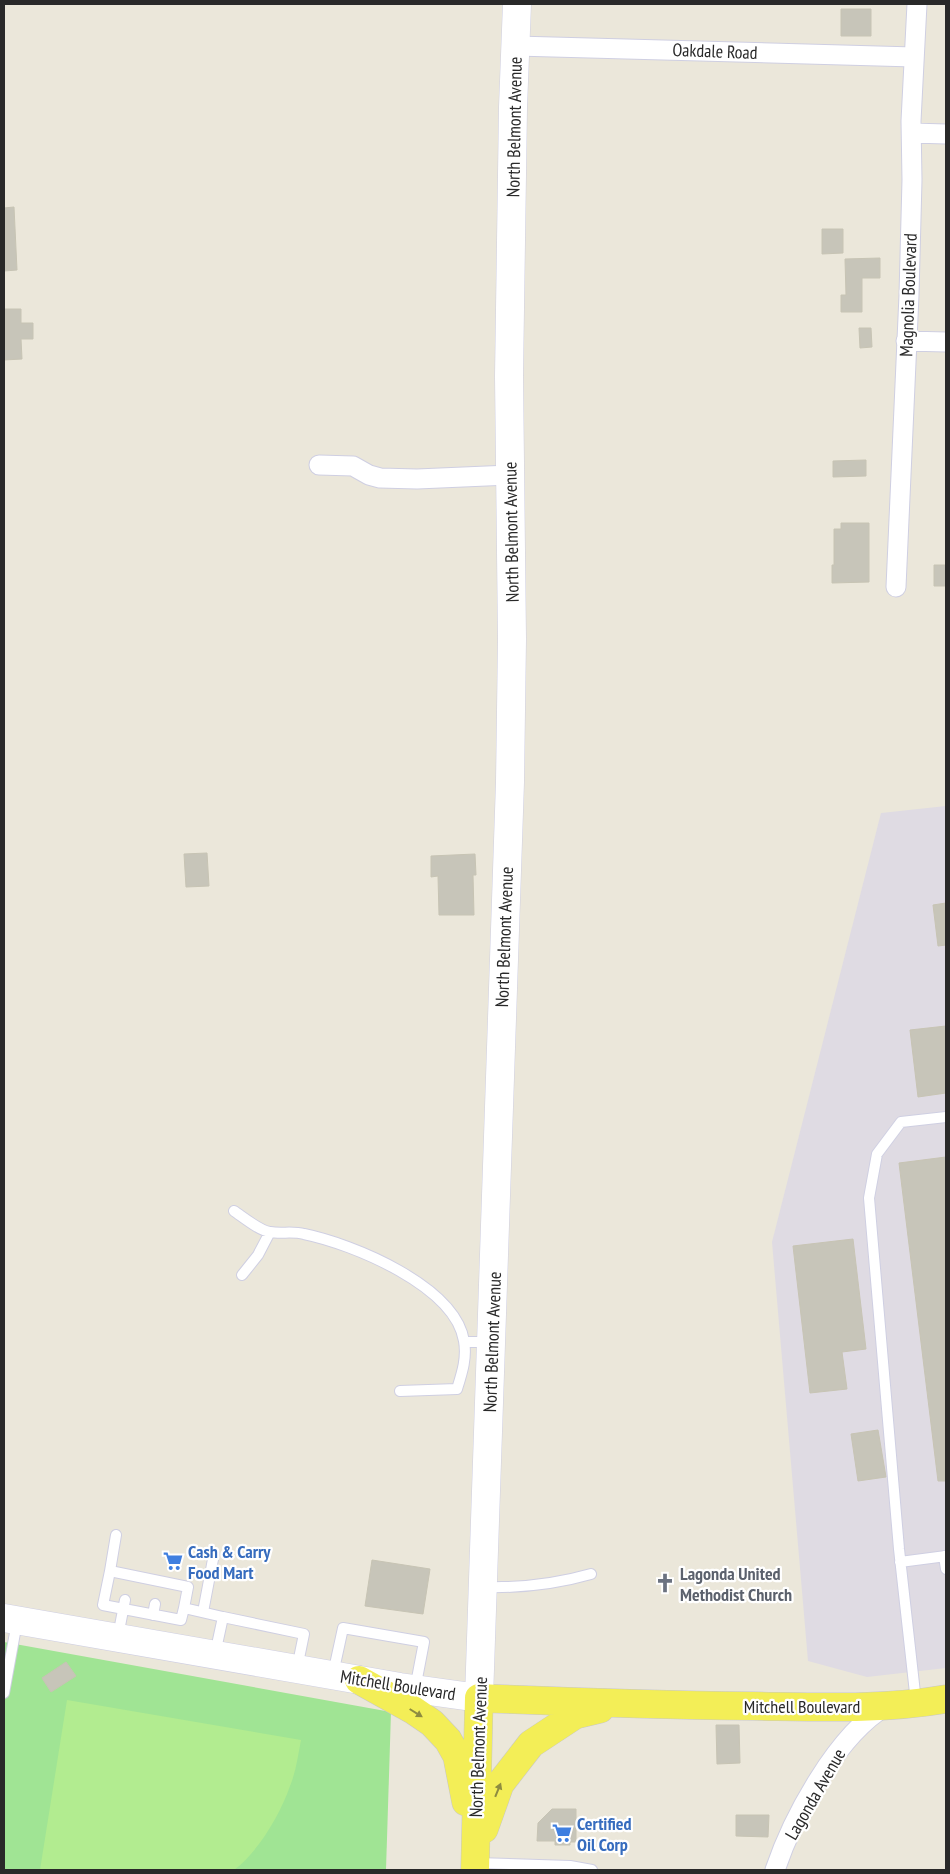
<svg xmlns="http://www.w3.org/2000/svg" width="950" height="1874" viewBox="0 0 950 1874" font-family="'PT Sans Narrow',sans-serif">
<rect width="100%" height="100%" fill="#ebe7da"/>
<!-- industrial -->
<path fill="#dfdbe3" d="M946 806V1668L867 1677 808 1661 772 1242 881 813Z"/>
<!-- green -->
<path fill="#a0e494" d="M4 1642 391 1712 386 1870H4Z"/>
<!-- pitch -->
<path fill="#b2ec90" d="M67 1700 301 1740C298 1755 296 1772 290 1786 280 1815 258 1852 234 1870H40Z"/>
<!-- building -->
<path fill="#c7c5b9" stroke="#c7c4b4" d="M841 9H871V36H841Z
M14 207 17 270 4 271V208Z
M822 229H843V253L822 254Z
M880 258V278H862V312H841V295H846L845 259Z
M4 309H21V323H33V339H21L22 359 4 360Z
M859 328H871L872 347 860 348Z
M866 460V476L833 477V461Z
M841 523H869V582L832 583V565H834V529H841Z
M934 565H946V586H934Z
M207 853 209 886 186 887 184 854Z
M475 854 476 875H473L474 915H439L438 876 431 877V856Z
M946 903V945L938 946 933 905Z
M946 1026V1093L918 1097 910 1030Z
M946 1157V1481H938L899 1163Z
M853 1239 866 1349 842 1352 847 1389 810 1393 793 1246Z
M878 1430 886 1477 858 1481 851 1434Z
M372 1560 430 1569 423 1614 365 1606Z
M66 1662 76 1676 51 1692 42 1678Z
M716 1725H739L740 1763 717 1764Z
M552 1809H576V1842H570V1845H555V1841H537L538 1823Z
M736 1815H769L768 1837 736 1836Z"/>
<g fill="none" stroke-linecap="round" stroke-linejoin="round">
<defs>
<path id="lane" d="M234 1211C243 1217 260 1231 270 1232 281 1234 293 1231 304 1234 353 1244 455 1286 464 1341 467 1358 462 1373 457 1389L400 1391
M242 1275 258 1255 270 1232
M465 1342H491
M944 1556 946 1569
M900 1562 946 1556
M110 1571 116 1535
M484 1587C521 1588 556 1584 591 1574
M184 1608 181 1620 103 1605 110 1571 188 1587 184 1608 223 1617
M203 1612 214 1554
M153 1615 155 1604
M118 1636 125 1600
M215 1654 223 1617 304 1634 297 1668
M333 1674 343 1628 424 1642 415 1689
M4 1693 17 1622
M916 1702 899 1549 869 1198 877 1154 901 1122 946 1117
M476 1863 570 1866 592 1870"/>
<path id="street" d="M516 46 914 57
M912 133 946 134
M906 341 946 342
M319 465 353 466 369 475 380 478 417 479 510 475
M896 587 909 295 912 180 911 121 917 4
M775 1870C793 1817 837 1735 886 1706"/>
<path id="secondary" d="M4 1618 400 1687 479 1698 510 782 512 639 509 376 513 107 517 4"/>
<path id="primary" d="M359 1680 413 1710 432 1723 448 1740 457 1756 466 1802
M484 1829 500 1784 531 1744 575 1715 600 1709
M475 1870 479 1698C571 1702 662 1705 753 1706 818 1707 882 1710 946 1699"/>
</defs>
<!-- lane casing -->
<use href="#lane" stroke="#cfcfe2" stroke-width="12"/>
<!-- street casing -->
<use href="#street" stroke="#cfcfe2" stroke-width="21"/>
<!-- secondary casing -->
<use href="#secondary" stroke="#cfcfe2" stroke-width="29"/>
<!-- primary casing -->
<use href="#primary" stroke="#c7c7c7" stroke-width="29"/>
<!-- lane -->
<use href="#lane" stroke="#fff" stroke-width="10"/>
<!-- street -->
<use href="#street" stroke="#fff" stroke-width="19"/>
<!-- secondary -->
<use href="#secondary" stroke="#fff" stroke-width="28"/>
<!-- primary -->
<use href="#primary" stroke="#f3ee57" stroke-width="28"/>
</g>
<!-- one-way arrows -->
<defs><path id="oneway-solid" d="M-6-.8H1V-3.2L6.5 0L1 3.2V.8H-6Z" transform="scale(1.25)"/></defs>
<g fill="#8e8c40">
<use href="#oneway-solid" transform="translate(416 1713) rotate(32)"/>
<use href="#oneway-solid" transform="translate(498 1790) rotate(-68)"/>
</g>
<!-- icons -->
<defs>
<symbol id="supermarket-bare" viewBox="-9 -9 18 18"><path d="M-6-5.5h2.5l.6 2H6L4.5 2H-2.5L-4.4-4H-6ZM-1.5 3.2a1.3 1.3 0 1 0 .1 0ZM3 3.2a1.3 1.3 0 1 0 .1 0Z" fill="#3f7fe0" stroke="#fff" stroke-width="2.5" paint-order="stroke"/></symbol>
<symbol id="church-bare" viewBox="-9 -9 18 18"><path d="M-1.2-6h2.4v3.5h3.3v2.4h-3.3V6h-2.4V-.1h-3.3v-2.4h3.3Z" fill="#6b7280" stroke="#fff" stroke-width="2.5" paint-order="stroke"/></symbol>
</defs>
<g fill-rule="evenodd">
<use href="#supermarket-bare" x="159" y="1547" width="28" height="28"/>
<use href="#church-bare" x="651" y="1569" width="28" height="28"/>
<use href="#supermarket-bare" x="548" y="1819" width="28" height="28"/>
</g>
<g text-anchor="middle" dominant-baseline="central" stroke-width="4.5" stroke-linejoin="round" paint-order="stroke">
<!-- street labels -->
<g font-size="18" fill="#292929" stroke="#fff">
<text transform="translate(715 51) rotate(2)">Oakdale Road</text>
<text transform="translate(514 127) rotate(-89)">North Belmont Avenue</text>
<text transform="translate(908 295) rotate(-88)">Magnolia Boulevard</text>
<text transform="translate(511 532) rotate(-91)">North Belmont Avenue</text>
<text transform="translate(504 937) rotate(-88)">North Belmont Avenue</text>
<text transform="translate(492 1342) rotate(-88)">North Belmont Avenue</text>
<text transform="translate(398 1685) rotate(9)">Mitchell Boulevard</text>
<text x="802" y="1706">Mitchell Boulevard</text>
<text transform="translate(478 1747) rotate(-88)">North Belmont Avenue</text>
<text transform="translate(815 1794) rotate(-60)">Lagonda Avenue</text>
</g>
<!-- shop labels -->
<g font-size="18" font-weight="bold" fill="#366cbe" stroke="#fff" text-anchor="start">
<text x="188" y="1551">Cash &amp; Carry<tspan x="188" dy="21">Food Mart</tspan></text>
<text x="577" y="1823">Certified<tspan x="577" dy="21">Oil Corp</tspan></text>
</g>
<!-- worship labels -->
<g font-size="18" font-weight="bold" fill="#5b616d" stroke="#fff" text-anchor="start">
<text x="680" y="1573">Lagonda United<tspan x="680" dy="21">Methodist Church</tspan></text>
</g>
</g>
<!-- border -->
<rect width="950" height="1874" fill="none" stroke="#292929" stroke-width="10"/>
</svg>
